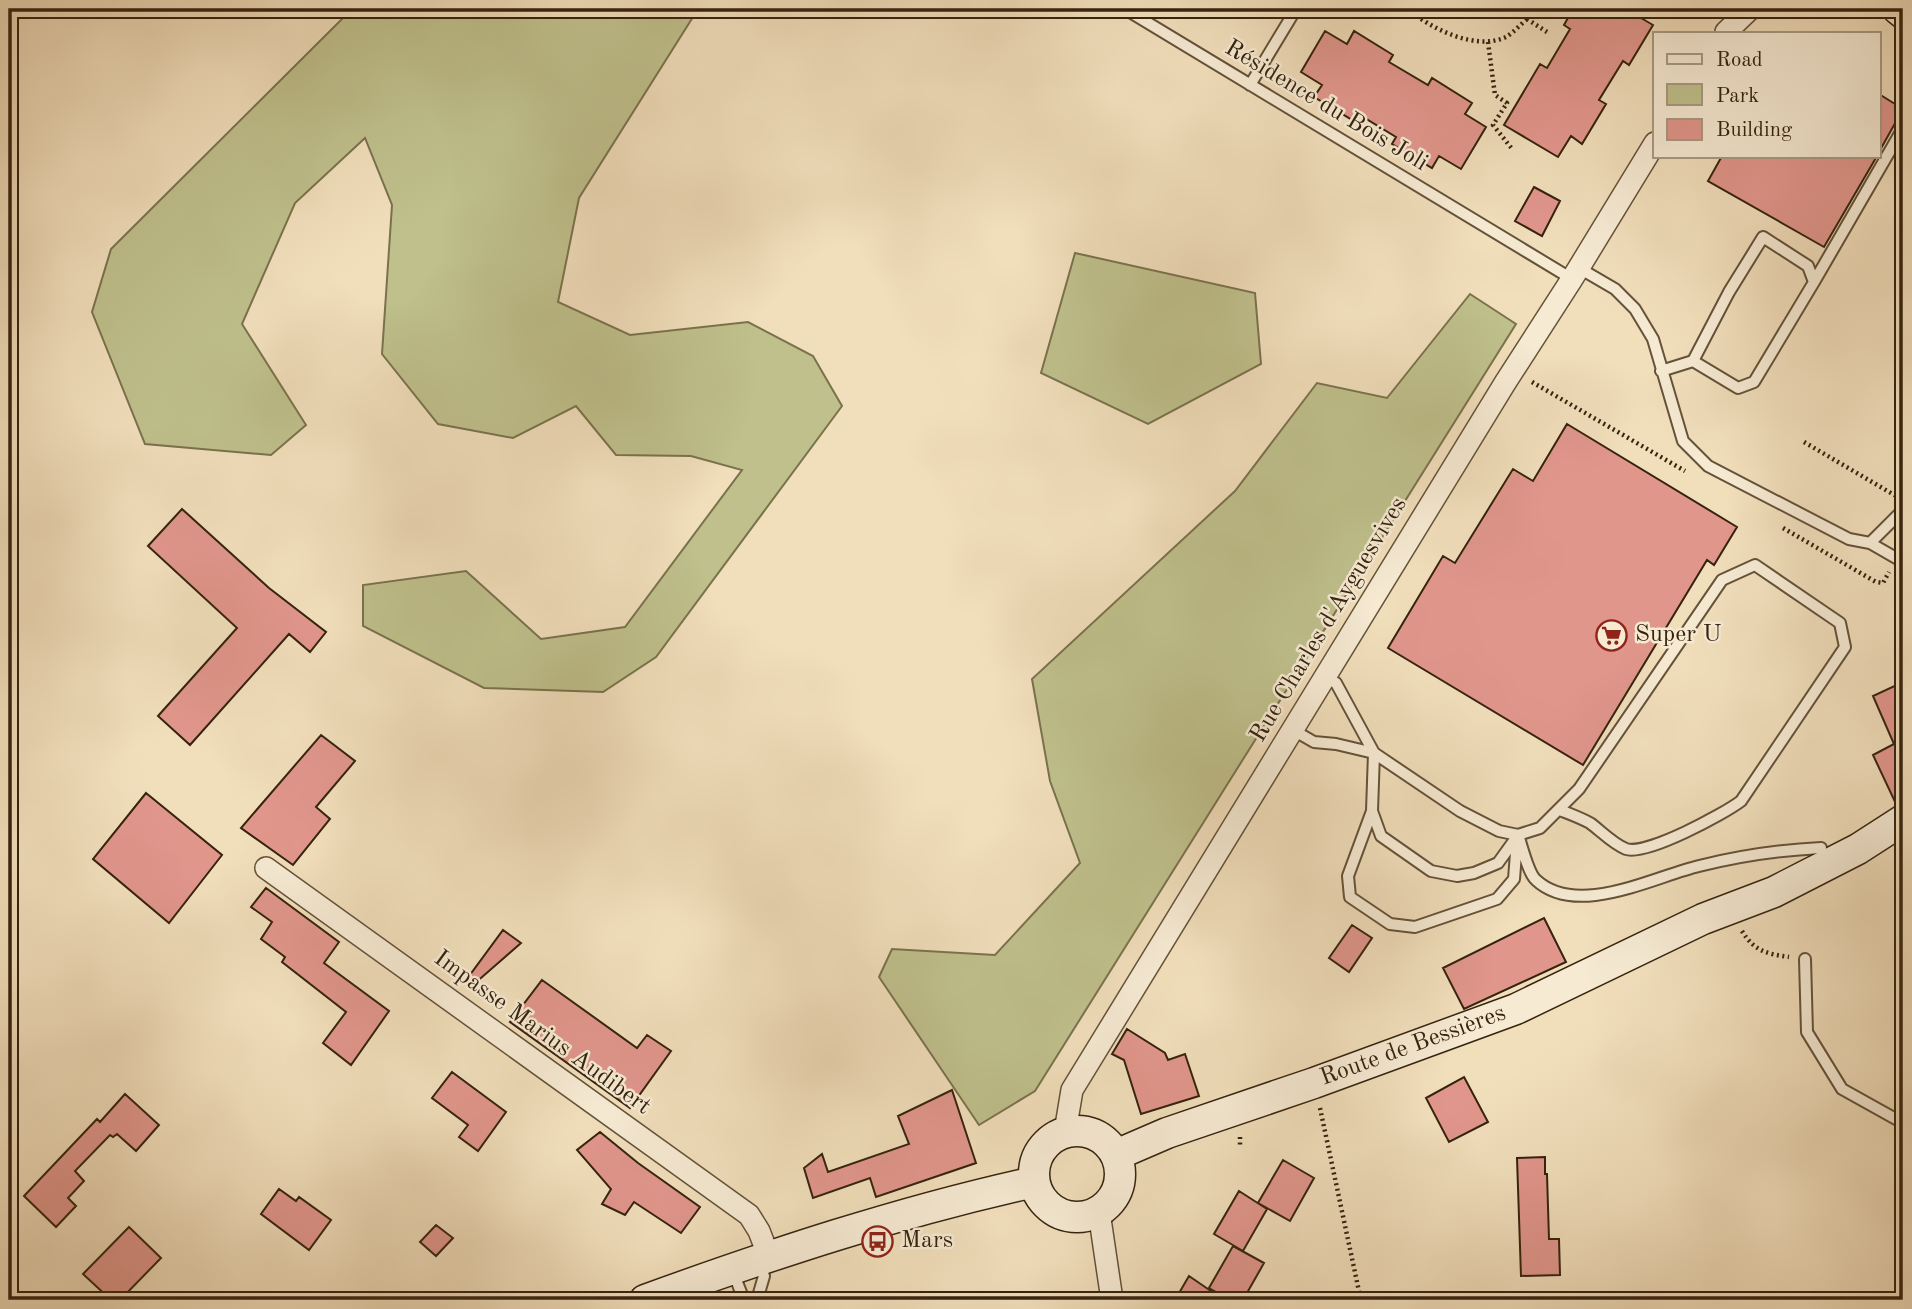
<svg xmlns="http://www.w3.org/2000/svg" width="1912" height="1309" viewBox="0 0 1912 1309" font-family="'Old Standard TT',serif">
<rect width="100%" height="100%" fill="#f1debb"/>
<filter id="stains"><feTurbulence type="fractalNoise" baseFrequency=".00286" numOctaves="4"/><feColorMatrix values="0 0 0 0 .2 0 0 0 0 .09 0 0 0 0 .02 0 0 0 .5 -.17"/></filter>
<radialGradient id="worn" r=".72"><stop offset=".6" stop-color="#630" stop-opacity="0"/><stop offset="1" stop-color="#630" stop-opacity=".3"/></radialGradient>
<!-- green -->
<path fill="#bfc08c" stroke="#7a724d" stroke-width="2" d="M352 9H698L579 198 558 302 630 335 748 322 813 356 842 406 656 657 603 692 484 688 363 626V585L466 571 541 639 625 627 742 470 691 456 616 455 576 406 513 438 438 424 382 354 392 205 365 138 295 203 242 324 306 425 271 455 145 444 92 312 111 249Z
M1075 253 1255 293 1261 364 1148 424 1041 373Z
M1470 294 1516 324 1035 1091 979 1125 879 977 892 949 995 955 1080 863 1050 781 1032 679 1235 491 1317 383 1387 398Z"/>
<!-- building -->
<path fill="#e1968c" stroke="#35230e" stroke-width="2" d="M1573 9H1646L1641 18 1653 25 1629 65 1623 61 1599 100 1606 104 1582 144 1571 136 1558 157 1504 125 1540 64 1547 68 1570 29 1564 25Z
M1325 31 1347 44 1354 31 1393 55 1389 62 1428 85 1432 78 1472 103 1465 114 1486 127 1461 169 1439 156 1432 168 1392 144 1396 137 1358 114 1354 121 1314 97 1322 85 1301 72Z
M1879 94 1903 109 1879 152Z
M1722 156H1877L1824 247 1708 181Z
M1534 187 1560 201 1542 236 1515 221Z
M1567 424 1737 527 1714 565 1707 560 1583 765 1388 648 1443 556 1455 563 1513 469 1533 481Z
M182 509 269 588 326 632 310 652 289 634 190 745 158 716 237 628 148 546Z
M1903 682V803L1896 804 1873 755 1894 744 1873 696Z
M321 735 355 761 316 807 330 819 293 865 241 828Z
M146 793 222 855 169 923 93 859Z
M266 888 339 942 324 963 389 1011 351 1065 323 1043 346 1012 282 962 285 957 261 939 272 922 251 907Z
M1544 918 1566 962 1464 1009 1443 968Z
M1352 925 1372 938 1349 972 1329 958Z
M503 930 521 943 473 985 467 979Z
M542 980 637 1048 647 1035 671 1051 630 1108 510 1022Z
M1127 1029 1165 1053 1168 1060 1185 1054 1199 1096 1141 1114 1124 1060 1112 1054Z
M452 1072 506 1112 478 1151 459 1137 468 1125 432 1098Z
M1464 1077 1488 1122 1449 1142 1426 1098Z
M952 1090 976 1163 876 1197 870 1178 813 1198 804 1168 822 1154 828 1172 909 1144 898 1116Z
M125 1094 159 1125 136 1151 117 1134 113 1137 110 1135 75 1171 84 1181 68 1198 76 1206 56 1227 24 1196 97 1119 100 1122Z
M600 1132 638 1163 700 1207 681 1233 634 1202 625 1215 602 1204 611 1189 577 1150Z
M1545 1157V1174H1547L1549 1239H1559L1560 1275 1521 1276 1517 1158Z
M1283 1160 1314 1178 1290 1221 1258 1203Z
M279 1189 296 1201 299 1197 331 1220 309 1250 261 1214Z
M1239 1191 1267 1209 1243 1251 1214 1234Z
M436 1225 453 1238 436 1256 420 1242Z
M129 1227 161 1258 120 1300H111L83 1274Z
M1233 1246 1264 1263 1243 1300H1230L1209 1288Z
M1189 1276 1224 1300H1175Z"/>
<g fill="none" stroke-linecap="round" stroke-linejoin="round">
<defs>
<path id="lane" d="M1125 9 1572 279
M1250 85 1296 9
M1579 268 1615 289 1635 309 1653 339 1683 441 1708 466 1849 539 1870 543
M1814 282 1902 130
M1661 371 1693 361 1729 292 1763 237 1808 266 1814 282 1754 382 1738 388 1693 361
M1903 510 1870 543 1903 562
M1293 730 1314 742 1336 744 1374 753 1336 683 1325 677
M1374 753 1460 811 1499 831 1518 835 1540 828 1579 789 1722 580 1755 565 1840 623 1845 647 1741 801C1724 814 1646 856 1626 849 1613 844 1601 831 1590 823 1581 818 1570 814 1560 810
M1374 753 1372 811 1381 836 1431 871 1457 876 1474 873 1498 863 1516 838
M1372 811 1348 876 1350 897 1390 924 1415 927 1497 899 1514 879 1517 840
M1518 835C1522 846 1528 873 1536 880 1577 918 1653 877 1699 866 1739 856 1779 850 1821 848
M1805 959 1807 1032 1842 1089 1903 1123
M733 1272 744 1300
M757 1300 764 1276 760 1262"/>
<path id="street" d="M1726 32 1750 9
M266 868 749 1215 759 1231 769 1257
M1065 1132 1072 1090 1505 383 1572 279 1655 143
M1099 1212 1112 1300"/>
<path id="secondary" d="M1898 9 1903 13
M1034 1174a43 43 0 1 1 86 0a43 43 0 1 1-86 0Z
M1116 1155 1167 1133 1314 1083 1516 1009 1703 919 1774 892 1858 849 1903 820
M645 1300C772 1254 902 1211 1034 1182"/>
</defs>
<!-- lane casing -->
<use href="#lane" stroke="#645239" stroke-width="14"/>
<!-- street casing -->
<use href="#street" stroke="#645239" stroke-width="24"/>
<!-- secondary casing -->
<use href="#secondary" stroke="#35230e" stroke-width="33"/>
<!-- path -->
<path stroke="#35230e" stroke-width="4.5" stroke-dasharray="2 3.5" stroke-linecap="butt" d="M1408 9C1431 29 1476 51 1506 37 1513 33 1521 24 1527 19V9
M1527 19 1547 32
M1488 42 1495 95 1507 103 1493 125 1513 150
M1532 382 1685 471
M1804 442 1896 496
M1783 528 1876 582 1883 583 1889 572
M1742 931C1754 951 1767 954 1789 957
M1320 1108 1360 1296 1366 1300
M1240 1137V1148
M1431 1300H1445"/>
<!-- lane -->
<use href="#lane" stroke="#f6ead3" stroke-width="10"/>
<!-- street -->
<use href="#street" stroke="#f6ead3" stroke-width="21"/>
<!-- secondary -->
<use href="#secondary" stroke="#f6ead3" stroke-width="30"/>
</g>
<!-- icons -->
<defs>
<symbol id="supermarket-ring" viewBox="-11 -11 22 22"><circle r="9.5" fill="#f6ead3" stroke="#8f2418" stroke-width="1.5"/><path d="M-6-5.5h2.5l.6 2H6L4.5 2H-2.5L-4.4-4H-6ZM-1.5 3.2a1.3 1.3 0 1 0 .1 0ZM3 3.2a1.3 1.3 0 1 0 .1 0Z" fill="#8f2418"/></symbol>
<symbol id="bus-ring" viewBox="-11 -11 22 22"><circle r="9.5" fill="#f6ead3" stroke="#8f2418" stroke-width="1.5"/><path d="M-5-6H5V4H4V6H2V4H-2V6H-4V4H-5ZM-3.5-4V0h7V-4ZM-3.5 1.2v1.5H-2V1.2ZM2 1.2v1.5H3.5V1.2Z" fill="#8f2418"/></symbol>
</defs>
<g fill-rule="evenodd">
<use href="#supermarket-ring" x="1594" y="618" width="35" height="35"/>
<use href="#bus-ring" x="860" y="1224" width="35" height="35"/>
</g>
<g text-anchor="middle" dominant-baseline="central" stroke-width="5" stroke-linejoin="round" paint-order="stroke">
<!-- street labels -->
<g font-size="24" fill="#35230e" stroke="#f6ead3">
<text transform="translate(1326 106) rotate(31)">Résidence du Bois Joli</text>
<text transform="translate(1329 620) rotate(-59)">Rue Charles d'Ayguesvives</text>
<text transform="translate(542 1033) rotate(36)">Impasse Marius Audibert</text>
<text transform="translate(1413 1046) rotate(-20)">Route de Bessières</text>
</g>
<!-- poi labels -->
<g font-size="24" fill="#35230e" stroke="#f6ead3" text-anchor="start">
<text x="1635" y="635">Super U</text>
<text x="901" y="1241">Mars</text>
</g>
</g>
<!-- margin -->
<rect width="1912" height="1309" fill="none" stroke="#f1debb" stroke-width="35"/>
<rect x="10" y="10" width="1891" height="1288" fill="none" stroke="#35230e" stroke-width="3.5"/>
<rect x="18" y="18" width="1877" height="1274" fill="none" stroke="#35230e" stroke-width="2"/>
<!-- legend -->
<rect x="1653" y="32" width="228" height="126" fill="#f6ead3" stroke="#a99a84" stroke-width="2"/>
<rect x="1667" y="54" width="35" height="10" fill="#f6ead3" stroke="#a99a84" stroke-width="2"/>
<text x="1716" y="66" font-size="21" fill="#35230e">Road</text>
<rect x="1667" y="84" width="35" height="21" fill="#bfc08c" stroke="#a99a84" stroke-width="2"/>
<text x="1716" y="102" font-size="21" fill="#35230e">Park</text>
<rect x="1667" y="119" width="35" height="21" fill="#e1968c" stroke="#a99a84" stroke-width="2"/>
<text x="1716" y="136" font-size="21" fill="#35230e">Building</text>
<rect width="100%" height="100%" filter="url(#stains)"/>
<rect width="100%" height="100%" fill="url(#worn)"/>
</svg>
